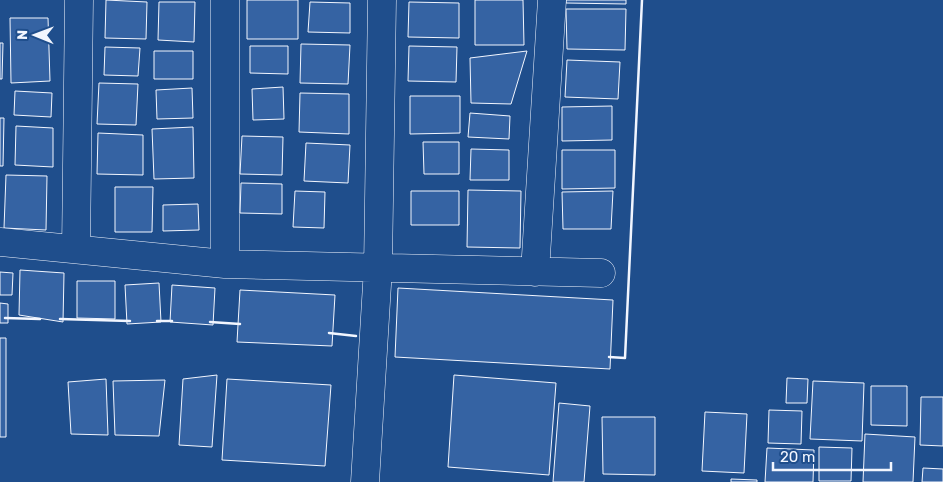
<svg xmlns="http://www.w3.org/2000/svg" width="943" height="482" viewBox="0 0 943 482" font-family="Rubik,sans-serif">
<rect width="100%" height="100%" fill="#1f4e8c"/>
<!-- building -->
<path fill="#3563a3" stroke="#f2f6ff" d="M106 0 147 2 146 39 105 38Z
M247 0H298V39H247Z
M475 0H523L524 45H475Z
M566 0H626V4L566 3Z
M159 2H195L194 42 158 40Z
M310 2 350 3V33L308 32Z
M409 2 459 3V38L408 37Z
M566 9H626L625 50 567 49Z
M10 18H48L50 81 11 83Z
M0 43H3L2 79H0Z
M301 44 350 45 348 84 300 83Z
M250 46H288V74L250 73Z
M409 46 457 47 456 82 408 81Z
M105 47 140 48 138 76 104 75Z
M154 51H193V79H154Z
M527 51 511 104 471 103 470 58Z
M567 60 620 62 618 99 565 97Z
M99 83 138 84 136 125 97 124Z
M283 87 284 119 253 120 252 89Z
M192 88 193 118 157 119 156 90Z
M15 91 52 93 51 117 14 115Z
M300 93 349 94V134L299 132Z
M410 96H460V133L410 134Z
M612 106V140L562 141V107Z
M470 113 510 116 509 139 468 137Z
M0 118H4L3 166H0Z
M16 126 53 128V167L15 165Z
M193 127 194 178 154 179 152 129Z
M98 133 143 135V175L97 174Z
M242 136 283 137 282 175 240 174Z
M423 142H459V174H424Z
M306 143 350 145 348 183 304 181Z
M471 149 509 150V180H470Z
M562 150H615V188L562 189Z
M6 175 47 176 46 230 4 228Z
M241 183 282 184V214L240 213Z
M115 187H153L152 232H115Z
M468 190 521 191 520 248 467 247Z
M295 191 325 192 324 228 293 227Z
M411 191H459V225H411Z
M613 191 611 229H563L562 192Z
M198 204 199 230 163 231V205Z
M20 270 64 273 63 322 19 315Z
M0 272 13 273 12 295H0Z
M77 281H115V319L77 318Z
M159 283 161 322 127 324 125 285Z
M172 285 215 288 213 325 170 322Z
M398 288 613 300 610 369 395 357Z
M240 290 335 295 332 346 237 342Z
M0 303 8 304V323H0Z
M0 338H6V437H0Z
M217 375 212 447 179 445 183 379Z
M454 375 556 383 549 475 448 467Z
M787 378 808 379 807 403H786Z
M106 379 108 435 71 434 68 382Z
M227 379 331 385 325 466 222 460Z
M165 380 159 436 115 435 113 381Z
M813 381 864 383 862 441 810 439Z
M871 386H907V426L871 425Z
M921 397H943V446L920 445Z
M559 403 590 406 584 482H553Z
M769 410 802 411 801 444 768 443Z
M705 412 747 414 744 473 702 471Z
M602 417H655V475L603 474Z
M865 434 915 437 913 482H863Z
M819 447 852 448 851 481H819Z
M767 448 814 450 813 482H765Z
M923 468 943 469V482H922Z
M731 479 757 480V482H731Z"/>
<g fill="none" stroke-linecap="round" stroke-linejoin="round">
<defs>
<path id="street" d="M0 242 225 264 601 273
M76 249 79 0
M225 264V0
M535 272 552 0
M365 482 378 268 382 0"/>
</defs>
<!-- street casing -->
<use href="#street" stroke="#f2f6ff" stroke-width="29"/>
<!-- street -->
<use href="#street" stroke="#1f4e8c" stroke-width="28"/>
<!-- wall -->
<path stroke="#f2f6ff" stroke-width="2.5" d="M5 318 40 319
M60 319 130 321
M157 321H172
M210 322 240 324
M329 333 356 336
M609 357 625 358 642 0"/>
</g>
<!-- north arrow -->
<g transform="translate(35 35) rotate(271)" stroke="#1f4e8c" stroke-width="4" paint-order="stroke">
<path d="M0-4L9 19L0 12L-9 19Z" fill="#f2f6ff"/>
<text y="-8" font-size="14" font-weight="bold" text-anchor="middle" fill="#f2f6ff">N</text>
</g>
<!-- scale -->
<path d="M773 462v8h118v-8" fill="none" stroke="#f2f6ff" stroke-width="2.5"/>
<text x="780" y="462" font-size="15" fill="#f2f6ff" stroke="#1f4e8c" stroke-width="4" paint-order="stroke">20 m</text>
</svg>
